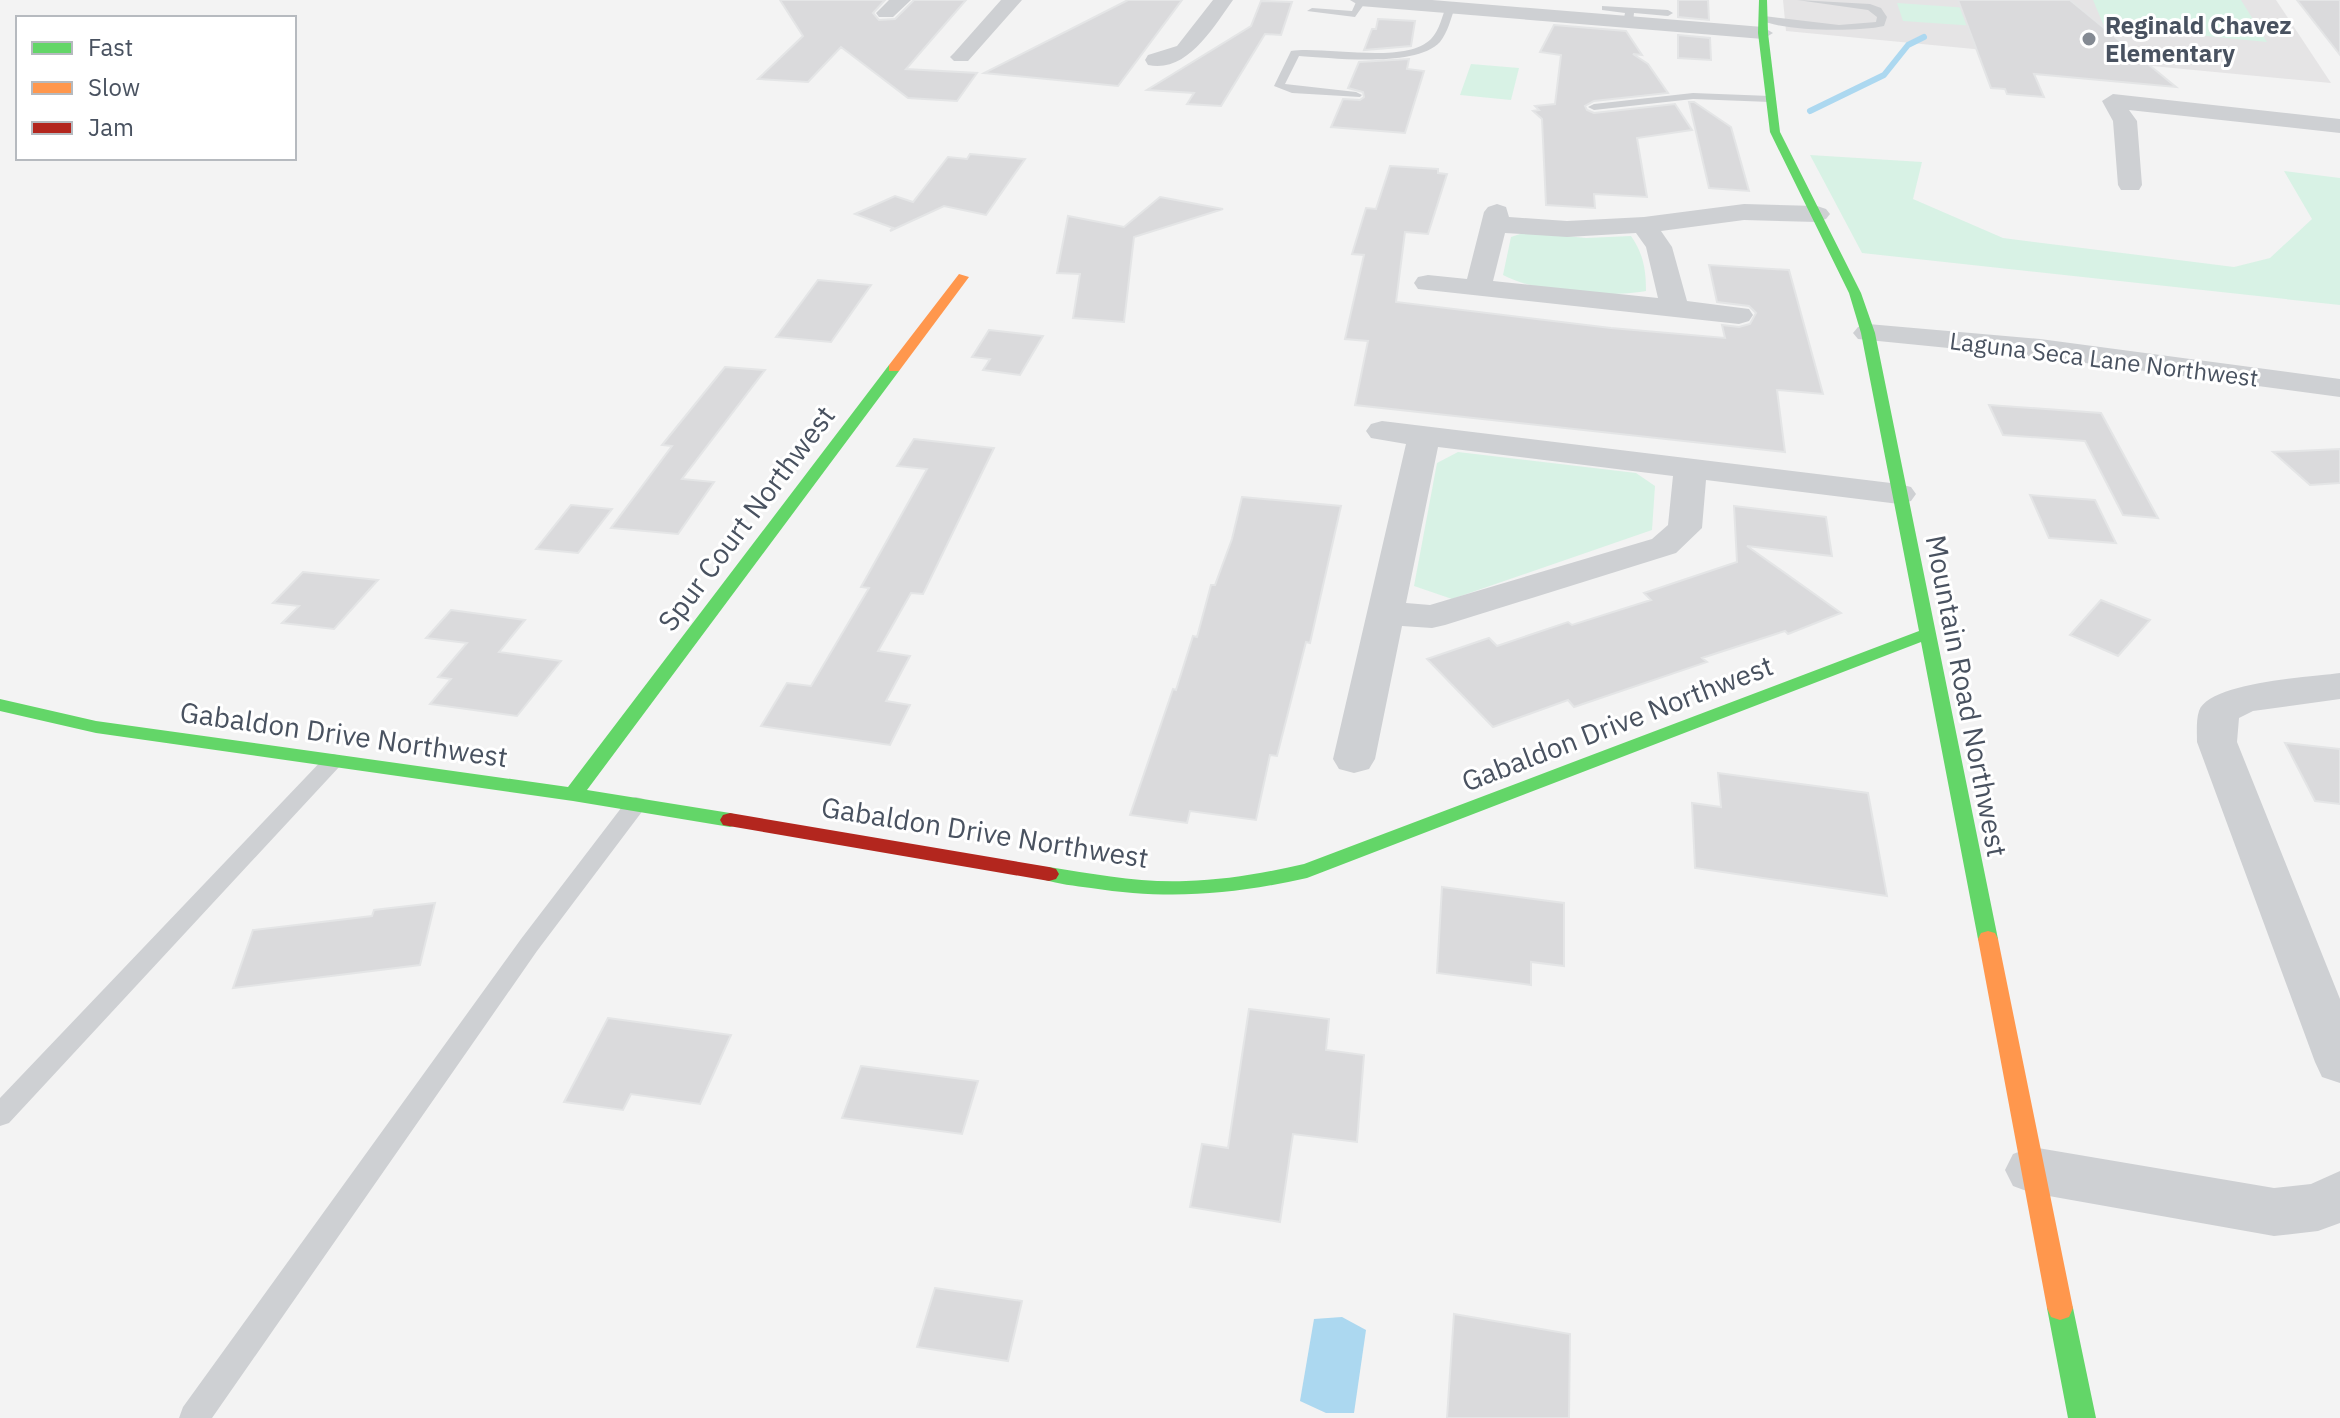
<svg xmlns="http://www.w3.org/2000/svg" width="2340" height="1418" viewBox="0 0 2340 1418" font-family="'IBM Plex Sans',sans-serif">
<rect width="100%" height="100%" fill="#f3f3f3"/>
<!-- education -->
<path fill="#e5e4e5" d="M1783 0H2276L2331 83 1786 31Z"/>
<!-- green -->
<path fill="#d8f2e5" d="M2093 0H2241L2267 42 2104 26Z
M1897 3 1969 8 1976 26 1903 21Z
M1471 64 1519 68 1511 100 1460 95Z
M1810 155 1922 162 1913 199 2003 238 2234 267 2270 258 2312 219 2284 171 2340 178V305L1862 253Z
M1526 232 1586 238 1631 236C1643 253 1646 269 1646 291 1608 298 1537 293 1503 275L1511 237Z
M1458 452 1636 473 1655 486 1652 530 1452 599 1414 586 1437 463Z"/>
<!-- water -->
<path fill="#acd8f0" d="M1342 1317 1366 1330 1354 1413H1326L1300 1401 1314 1319Z"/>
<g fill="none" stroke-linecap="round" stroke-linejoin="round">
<!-- stream -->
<path stroke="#acd8f0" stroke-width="6" d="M1810 111 1884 75 1908 45 1924 37"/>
</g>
<!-- building -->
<path fill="#dadadc" stroke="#e4e5e6" stroke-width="2" d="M780 0H885L873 13 879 20 895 19 914 0H966L906 69 977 73 957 101 908 98 841 47 808 82 758 79 803 36Z
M1128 0H1182L1118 86 984 73Z
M1678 0H1708L1709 20 1678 17Z
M1958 0H2070L2176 87 2034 74 2044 97 2007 94 2005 89 1991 88Z
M2297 0H2340V55Z
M1261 1 1292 2 1281 35 1265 34 1221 106 1187 104 1194 93 1147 90 1251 26Z
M1378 19 1415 21 1411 46 1364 50 1372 29H1376Z
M1554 25 1626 31 1642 55 1633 54 1648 64 1668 93 1594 101 1585 106 1587 110 1594 113 1675 104 1692 130 1637 138 1647 197 1594 194 1595 208 1546 205 1542 119 1533 111 1539 110 1535 106 1555 104 1561 55 1540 52Z
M1678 35 1710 38 1711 60 1678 58Z
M1409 59 1407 69 1424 71 1405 133 1331 127 1343 99 1360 100 1364 97 1363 92 1348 88 1359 62Z
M1689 102H1694L1731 127 1749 191 1709 188Z
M970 154 1025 159 986 215 944 206 890 231 893 228 855 214 895 196 913 202 948 157 967 159Z
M1390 166 1438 169V173L1447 174 1428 234 1405 232 1396 302 1611 328 1725 338 1722 325 1739 327 1750 324 1756 313 1749 306 1717 302 1709 265 1789 270 1823 394 1777 390 1785 452 1355 405 1368 341 1345 339 1364 255 1352 254 1366 208 1376 209Z
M1160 197 1223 209 1134 237 1124 322 1073 318 1080 274 1057 273 1068 216 1124 227Z
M818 280 871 285 831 342 776 337Z
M989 330 1043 336 1020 375 983 370 990 359 972 357Z
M725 367 765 370 682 479 714 482 678 534 611 528 672 446 662 445Z
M1989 405 2101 413 2158 518 2123 515 2085 441 2003 435Z
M914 439 994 448 923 594 911 593 878 651 910 656 886 701 910 705 890 745 761 726 787 683 811 686 869 588 861 587 927 469 897 466Z
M2340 449V483L2310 485 2273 452Z
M2030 495 2095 500 2116 543 2049 538Z
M1242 497 1341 506 1310 643 1306 642 1277 756 1270 755 1256 820 1190 811 1187 823 1130 815 1173 689 1176 690 1193 636 1197 637 1211 585H1215L1232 539Z
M571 505 612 509 578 553 536 549Z
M1734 506 1826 517 1832 556 1747 546 1841 613 1788 634 1785 631 1702 658 1707 662 1574 707 1568 700 1493 727 1427 659 1489 638 1497 646 1568 622 1572 625 1651 600 1644 593 1737 562Z
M303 572 378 580 334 629 282 623 299 606 273 603Z
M2101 600 2150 620 2118 656 2070 635Z
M451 610 525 620 499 652 561 661 517 716 430 704 451 679 438 677 467 643 426 638Z
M2285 743 2340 749V804L2315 801Z
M1718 773 1868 793 1887 896 1695 868 1692 803 1721 807Z
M1442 887 1564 903V966L1531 962V985L1437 973Z
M435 903 420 965 233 988 253 930 372 916 374 910Z
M1249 1009 1329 1019 1326 1050 1364 1055 1357 1142 1293 1134 1280 1222 1190 1207 1202 1144 1228 1148Z
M608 1018 731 1035 700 1104 631 1094 623 1110 564 1102Z
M861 1066 978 1081 962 1134 842 1118Z
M935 1288 1022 1301 1008 1361 917 1347Z
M1454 1314 1570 1334 1569 1418H1447Z"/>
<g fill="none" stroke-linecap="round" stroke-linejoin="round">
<!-- lane -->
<path fill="#ced0d3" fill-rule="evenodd" d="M1357 0H1367L1355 17 1307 11 1312 8 1352 11Z
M1797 0 1870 4 1881 8 1887 17 1884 26C1858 32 1781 32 1759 19L1764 16 1839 25 1876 22 1877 17 1868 10Z
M1447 5 1455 7C1451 18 1448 32 1440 42 1416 68 1332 58 1299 56L1285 84 1356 92 1362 95 1360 97 1292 93 1274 86 1291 51C1326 46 1405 65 1431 39 1440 30 1442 15 1447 5Z
M1602 6 1668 10 1673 13 1668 16 1634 13 1633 22 1628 25 1623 22 1625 13 1602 10Z
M1693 93 1770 96 1776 99 1770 102 1693 99 1594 110 1588 107 1594 104Z
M333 754 340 756 343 761 340 766 9 1123 0 1126V1098L326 756Z
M636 797 644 799 647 804 644 809 537 951 212 1418H179L183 1407 521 939 628 799Z"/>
<!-- street -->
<path fill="#ced0d3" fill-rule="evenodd" d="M889 0H911L893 17H879L876 13Z
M1001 0H1022L968 61H954L950 57 954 53Z
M1213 0H1233C1214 26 1187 74 1148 65L1145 60 1148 55 1177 46Z
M1350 0H1432L1763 27 1773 33 1763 39 1360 6Z
M2113 94 2340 119V133L2129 110 2137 121 2142 185 2139 190H2121L2118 185 2113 121 2102 101Z
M1497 204 1506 207 1509 217 1567 221 1644 217 1744 204 1817 206 1826 209 1830 214 1826 219 1817 222 1744 220 1661 231 1672 247 1687 301 1749 309 1753 315 1749 321 1739 324 1418 289 1414 283 1418 277 1428 275 1467 279 1484 212 1488 207ZM1505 233 1567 237 1636 233 1646 247 1658 298 1493 281Z
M1868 324 2040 339 2340 379V397L2040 357 1858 339 1853 333 1858 327Z
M1382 421 1899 484 1911 487 1916 494 1911 501 1899 504 1706 480 1702 528 1676 553 1445 625 1432 628 1402 626 1375 759 1369 769 1354 773 1339 769 1333 759 1406 444 1371 438 1366 431 1371 424ZM1438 447 1673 476 1668 525 1652 539 1430 605 1406 603Z
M2340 673V699L2253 711 2239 718 2237 742 2340 999V1083L2322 1077 2315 1062 2197 742C2197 733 2196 720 2199 711 2209 682 2312 677 2340 673Z
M2032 1147 2274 1188 2311 1184 2340 1171V1223L2318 1231 2274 1236 2032 1193 2013 1186 2005 1170 2013 1154Z"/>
<!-- fast -->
<path fill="#63d668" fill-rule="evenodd" d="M1759 0H1767L1768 33 1780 132 1861 293 1875 333 1998 939 1995 945 1988 947 1981 945 1978 939 1921 642 1307 878C1231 895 1168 900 1091 888 1075 886 1058 884 1042 879L1039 874 1042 869 1049 867C1094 874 1140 883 1186 881 1226 880 1265 873 1304 864L1919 631 1861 333 1849 293 1770 132 1758 33Z
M894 364 899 365V371L587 790 730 813 737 815 740 820 737 825 730 827 573 801 96 733 0 711V699L96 721 568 787 889 365Z
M2060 1296 2069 1299 2073 1308 2096 1418H2068L2047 1308 2051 1299Z"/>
<!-- slow -->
<path fill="#ff974d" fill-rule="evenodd" d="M959 274 969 277 899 371H889V365Z
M1988 931 1995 933 1998 939 2073 1308 2069 1317 2060 1320 2051 1317 2047 1308 1978 939 1981 933Z"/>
<!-- jam -->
<path fill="#b3261e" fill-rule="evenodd" d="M730 813 1049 867 1056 869 1059 874 1056 879 1049 881 723 825 720 820 723 815Z"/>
</g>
<!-- markers -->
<circle fill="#848a93" stroke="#fff" stroke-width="3" cx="2089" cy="39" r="8"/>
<g text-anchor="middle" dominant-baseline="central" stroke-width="6" stroke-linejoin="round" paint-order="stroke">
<!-- far-poi labels -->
<g font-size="24" font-weight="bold" fill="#495260" stroke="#fff" text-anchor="start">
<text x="2105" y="25">Reginald Chavez<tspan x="2105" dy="28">Elementary</tspan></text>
</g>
<!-- far-street labels -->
<g font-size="24" fill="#495260" stroke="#fff">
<text transform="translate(2104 359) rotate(7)">Laguna Seca Lane Northwest</text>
</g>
<!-- street labels -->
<g font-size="28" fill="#495260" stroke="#fff">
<text transform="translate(746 518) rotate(-53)">Spur Court Northwest</text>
<text transform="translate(1967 696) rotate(79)">Mountain Road Northwest</text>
<text transform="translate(1617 723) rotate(-21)">Gabaldon Drive Northwest</text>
<text transform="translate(344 734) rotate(8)">Gabaldon Drive Northwest</text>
<text transform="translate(985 832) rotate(9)">Gabaldon Drive Northwest</text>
</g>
</g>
<!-- legend -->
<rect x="16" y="16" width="280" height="144" fill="#ffffff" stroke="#b6babf" stroke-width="2"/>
<rect x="32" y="42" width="40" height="12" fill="#63d668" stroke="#b6babf" stroke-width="2"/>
<text x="88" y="56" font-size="24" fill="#495260">Fast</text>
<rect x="32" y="82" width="40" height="12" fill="#ff974d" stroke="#b6babf" stroke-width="2"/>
<text x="88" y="96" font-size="24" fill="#495260">Slow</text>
<rect x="32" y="122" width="40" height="12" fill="#b3261e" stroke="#b6babf" stroke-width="2"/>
<text x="88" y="136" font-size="24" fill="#495260">Jam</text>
</svg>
